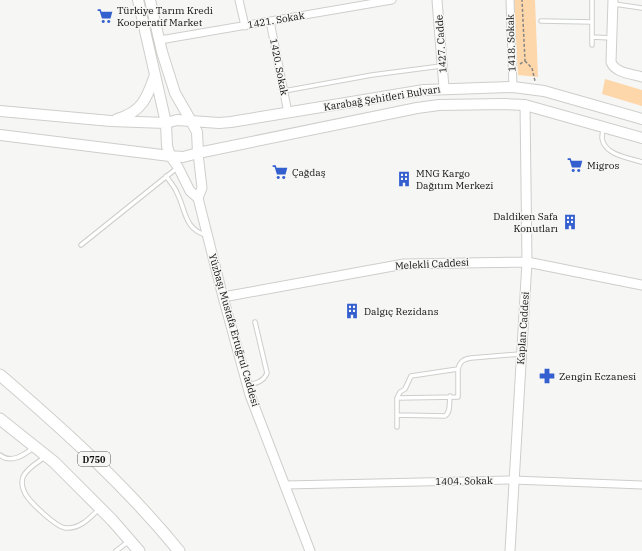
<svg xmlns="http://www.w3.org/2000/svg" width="642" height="551" viewBox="0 0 642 551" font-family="'IBM Plex Serif',serif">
<rect width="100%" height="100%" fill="#f6f7f4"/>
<!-- green -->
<path fill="#fdd6aa" d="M514 0H535L538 77 518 75Z
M605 79 642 90V106L602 94Z"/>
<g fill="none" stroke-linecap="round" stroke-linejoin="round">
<defs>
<path id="service" d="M592 0V45
M614 4 642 8
M541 21 592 22
M592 37 611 38
M284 91 372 75 441 66
M603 128C603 131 602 135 602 138 604 155 629 158 642 162
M166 176C170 182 175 187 177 193 186 210 184 229 206 235
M81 245 177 168
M249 385C257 383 264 381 267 373L255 322
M397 398 458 397V369C460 361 464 359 471 358L520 354
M397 415 445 416C451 412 449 403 450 396
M397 427V398L400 392 405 389 411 376 458 369
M0 455C11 464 24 455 33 448
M45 457C38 462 26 469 23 477 21 483 23 490 26 495 31 503 57 528 66 528 80 529 90 518 99 509
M116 551 129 541"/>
<path id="minor" d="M239 0 245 26
M510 0 513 87
M270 21 288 113
M160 40 392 0
M286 485 513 480 642 485"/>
<path id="tertiary" d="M437 0 444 88
M613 0 611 62C615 73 632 74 642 77
M170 156 178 167 190 191 198 198 202 188 198 153
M198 198 223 297 250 395 310 551
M223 297 404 264 527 262 642 285
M510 551 527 262 525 105"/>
<path id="secondary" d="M138 0 166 123 167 146 170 156 183 157 198 153 417 108 439 105 504 104 525 105 642 138
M150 0 162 52 175 93 191 121 219 123 231 122 424 90 513 87 544 91 642 119
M0 111 111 121 166 123 177 120 191 121 197 132 198 153
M117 119C142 112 147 98 155 75
M0 135 170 156"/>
<path id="trunk" d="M0 375C64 430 126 486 179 551
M0 419 54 462 112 520 139 551"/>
</defs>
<!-- service casing -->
<use href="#service" stroke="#cdcfcb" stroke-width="5.5"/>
<!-- minor casing -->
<use href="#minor" stroke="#cdcfcb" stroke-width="9"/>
<!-- tertiary casing -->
<use href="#tertiary" stroke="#cdcfcb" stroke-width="11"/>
<!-- secondary casing -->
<use href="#secondary" stroke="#cdcfcb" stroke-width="12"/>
<!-- trunk casing -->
<use href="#trunk" stroke="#cdcfcb" stroke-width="13"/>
<!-- path -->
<path stroke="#858684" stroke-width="1.5" stroke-dasharray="3 2" stroke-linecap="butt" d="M525 61 532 68 535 81
M520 64 525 61 522 0"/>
<!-- service -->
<use href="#service" stroke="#fff" stroke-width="3.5"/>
<!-- minor -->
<use href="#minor" stroke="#fff" stroke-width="7"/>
<!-- tertiary -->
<use href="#tertiary" stroke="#fff" stroke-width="9"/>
<!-- secondary -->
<use href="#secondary" stroke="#fff" stroke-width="10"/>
<!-- trunk -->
<use href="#trunk" stroke="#fff" stroke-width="11"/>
</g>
<!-- icons -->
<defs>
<symbol id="supermarket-bare" viewBox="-9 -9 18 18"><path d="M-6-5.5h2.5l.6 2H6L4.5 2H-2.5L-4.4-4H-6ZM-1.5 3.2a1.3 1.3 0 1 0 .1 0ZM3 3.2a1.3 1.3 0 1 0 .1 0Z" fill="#345fcf" stroke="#f6f7f4" stroke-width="2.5" paint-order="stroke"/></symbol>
<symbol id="building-bare" viewBox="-9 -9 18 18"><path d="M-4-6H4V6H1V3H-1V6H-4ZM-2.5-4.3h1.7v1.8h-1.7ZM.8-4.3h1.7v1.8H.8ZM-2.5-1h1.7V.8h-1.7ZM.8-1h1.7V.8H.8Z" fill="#345fcf" stroke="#f6f7f4" stroke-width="2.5" paint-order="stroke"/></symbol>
<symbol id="pharmacy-bare" viewBox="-9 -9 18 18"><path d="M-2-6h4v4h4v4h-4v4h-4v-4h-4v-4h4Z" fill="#345fcf" stroke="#f6f7f4" stroke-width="2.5" paint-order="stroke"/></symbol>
</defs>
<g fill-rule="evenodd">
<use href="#supermarket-bare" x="94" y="5" width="22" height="22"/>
<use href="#supermarket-bare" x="564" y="154" width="22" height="22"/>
<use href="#supermarket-bare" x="269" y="161" width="22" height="22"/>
<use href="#building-bare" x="393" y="168" width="22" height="22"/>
<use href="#building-bare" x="559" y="211" width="22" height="22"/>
<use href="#building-bare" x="341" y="300" width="22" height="22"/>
<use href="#pharmacy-bare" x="536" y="365" width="22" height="22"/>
</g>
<g text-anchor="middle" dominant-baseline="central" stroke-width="3" stroke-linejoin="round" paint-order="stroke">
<!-- shield labels -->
<rect fill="#f6f7f4" stroke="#555654" stroke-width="1" x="78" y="452" width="32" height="14" rx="3"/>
<g font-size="9" font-weight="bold" fill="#101110">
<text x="94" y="459">D750</text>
</g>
<!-- poi labels -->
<g font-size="10" fill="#101110" stroke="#f6f7f4" text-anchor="start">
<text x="117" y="10">Türkiye Tarım Kredi<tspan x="117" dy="12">Kooperatif Market</tspan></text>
<text x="587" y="165">Migros</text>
<text x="292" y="172">Çağdaş</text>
<text x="416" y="173">MNG Kargo<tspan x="416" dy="12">Dağıtım Merkezi</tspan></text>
<text x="558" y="216" text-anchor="end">Daldiken Safa<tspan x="558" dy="12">Konutları</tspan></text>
<text x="364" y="311">Dalgıç Rezidans</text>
<text x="559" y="376">Zengin Eczanesi</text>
</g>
<!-- street labels -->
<g font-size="10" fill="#101110" stroke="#f6f7f4">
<text transform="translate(276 20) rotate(-10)">1421. Sokak</text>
<text transform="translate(511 43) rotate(-92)">1418. Sokak</text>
<text transform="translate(441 44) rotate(-94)">1427. Cadde</text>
<text transform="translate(279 67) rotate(79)">1420. Sokak</text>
<text transform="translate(382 98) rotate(-9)">Karabağ Şehitleri Bulvarı</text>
<text transform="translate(432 264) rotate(-3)">Melekli Caddesi</text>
<text transform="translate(523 328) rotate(-86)">Kaplan Caddesi</text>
<text transform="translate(234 330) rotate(74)">Yüzbaşı Mustafa Ertuğrul Caddesi</text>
<text transform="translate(464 481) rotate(-1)">1404. Sokak</text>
</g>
</g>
</svg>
